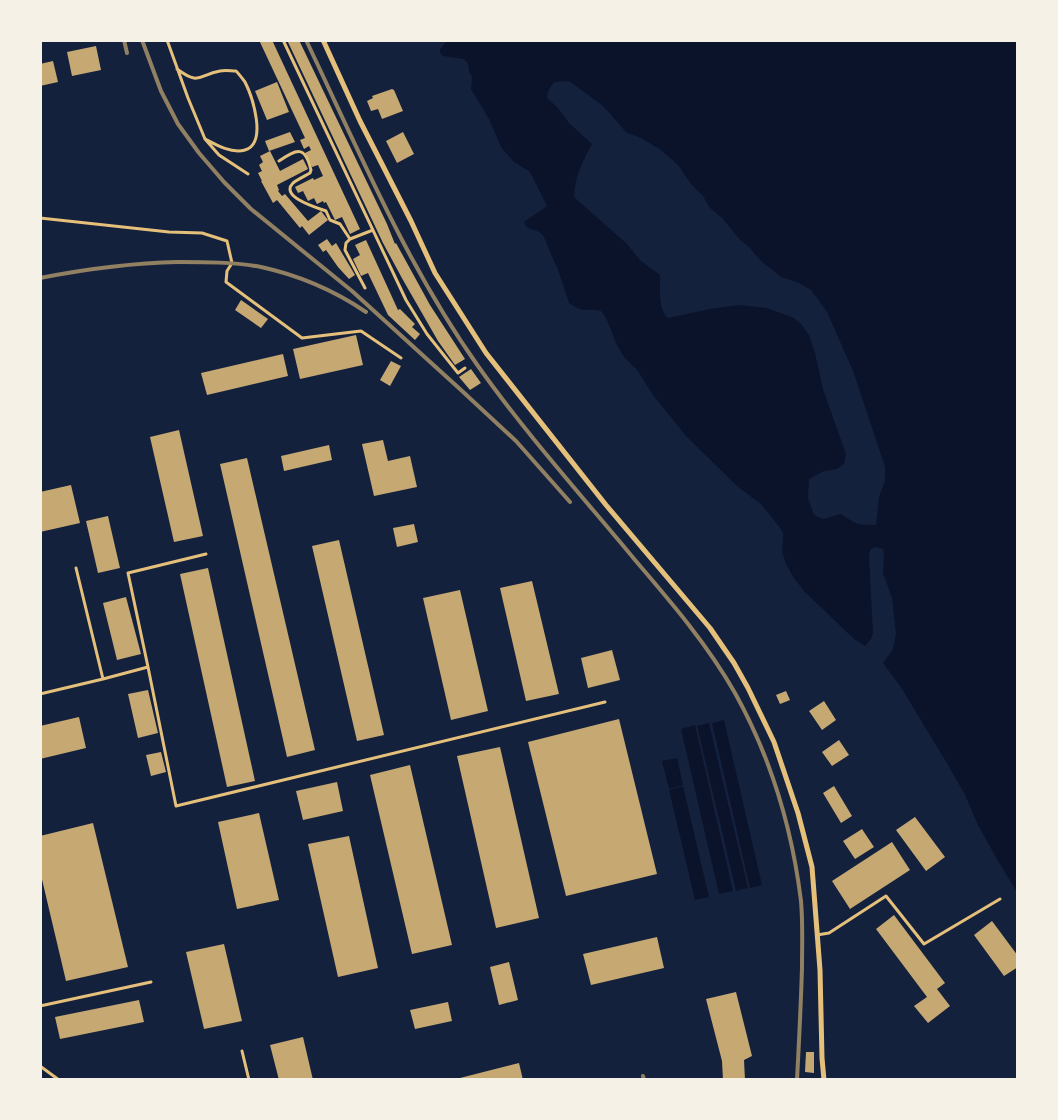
<svg xmlns="http://www.w3.org/2000/svg" width="1058" height="1120" viewBox="0 0 1058 1120" font-family="Helvetica,sans-serif">
<rect width="100%" height="100%" fill="#14213d"/>
<!-- water -->
<path fill="#0b132b" fill-rule="evenodd" d="M448 40 1017 41V892L998 861 979 827 965 795 948 765 902 689 883 663 893 649 896 634 892 598 883 573 884 553 883 549 876 547 871 549 869 554 873 633 871 639 865 646 854 639 805 592 794 578 786 564 782 552 783 538V533L780 528 762 505 737 486 686 436 653 395 637 370 624 357 618 347 606 318 601 311 597 310H583L577 308 569 303 558 270 543 235C536 228 526 231 524 222L547 206 530 172 514 162 501 147 489 119 471 89 472 77 469 71 468 64 464 59 443 56 440 53V49ZM569 81 603 106 627 133 641 138 661 150 678 165 691 184 703 196 709 207 722 218 740 240 748 246 761 261 781 277 799 283 811 290 827 312 853 371 885 467V481L879 497 876 525C858 525 856 524 841 514L823 519 814 515 808 498 809 479 824 471 837 469 844 464 846 454 823 389 815 353 809 335 802 325 794 318 767 308 740 305 715 308 668 318C658 310 660 287 660 275L640 260 627 244 574 197C575 176 582 163 592 144L569 123 557 107 547 98 548 91 554 82Z
M724 720 762 885 750 888 712 723Z
M709 723 748 888 736 891 697 726Z
M695 725 733 891 719 894 681 729Z
M677 758 683 785 669 789 662 761Z
M683 786 709 897 695 900 669 790Z"/>
<!-- building -->
<path fill="#c6a872" d="M259 40H272L360 229 350 234 342 217 335 220 326 202 324 203 323 201 317 204 314 198 308 201 303 191 298 193 295 187 313 178 314 180 323 176 318 165 312 167 305 153 311 150 309 146 304 149 300 140 305 138Z
M287 40H299L387 224 395 244 396 243 430 305 465 359 455 365 438 341 403 280 383 243Z
M96 46 101 70 72 76 67 52Z
M53 61 58 82 40 86V64Z
M277 82 289 112 267 120 255 91Z
M392 89 394 90 403 111 382 119 378 109 371 111 367 101 373 98 372 96Z
M290 132 295 142 269 151 265 141Z
M403 132 414 154 397 163 386 141Z
M270 151 280 171 303 159 308 169 277 185 279 190 278 191 282 196 285 194 308 221 321 211 328 220 309 235 302 226 300 228 277 200 273 203 261 181H262L258 173 262 171 259 165 263 162 260 156Z
M327 239 332 246 336 243 355 275 349 279 338 267 326 250 323 252 318 245Z
M366 240 398 310 400 309 415 324 412 327 420 334 415 340 388 315 368 273 361 276 353 259 360 255 355 245Z
M241 300 268 319 261 328 235 310Z
M356 335 363 365 300 379 293 349Z
M283 354 288 376 207 395 201 373Z
M391 361 401 366 390 386 380 380Z
M471 369 481 383 470 390 459 377Z
M179 430 203 536 174 542 150 437Z
M383 440 388 461 410 456 417 487 374 496 362 444Z
M329 445 332 460 284 471 281 456Z
M247 458 315 750 287 757 220 464Z
M71 485 80 523 40 532V492Z
M108 516 120 568 98 573 86 521Z
M414 524 418 542 397 547 393 528Z
M339 540 384 735 357 741 312 546Z
M208 568 255 781 227 787 180 574Z
M532 581 559 694 526 701 500 588Z
M460 590 488 711 451 720 423 598Z
M126 597 141 654 117 660 103 603Z
M612 650 620 680 588 688 581 658Z
M148 690 158 733 138 738 128 694Z
M786 691 790 700 780 704 776 695Z
M824 701 836 720 822 730 809 711Z
M79 717 86 748 40 759V726Z
M619 719 657 874 566 896 528 742Z
M839 740 849 755 832 766 822 752Z
M500 747 539 918 496 928 457 756Z
M161 752 166 772 151 776 146 755Z
M410 765 452 945 412 954 370 775Z
M337 782 343 811 303 820 296 791Z
M834 786 852 816 841 823 823 793Z
M259 813 279 900 237 909 218 822Z
M915 817 945 857 926 871 896 830Z
M93 823 128 967 66 981 40 871V836Z
M862 829 874 847 855 859 843 841Z
M349 836 378 968 338 977 308 844Z
M892 842 910 870 850 909 832 881Z
M894 915 945 983 937 989 950 1006 928 1023 914 1006 927 997 876 929Z
M992 921 1018 956V967L1004 976 974 935Z
M657 937 664 968 591 985 583 954Z
M224 944 242 1021 204 1029 186 952Z
M509 962 518 1000 499 1005 490 967Z
M736 992 752 1056 744 1060 745 1080H723L722 1061 706 999Z
M139 1000 144 1022 60 1039 55 1017Z
M448 1002 452 1021 415 1029 410 1010Z
M303 1037 313 1080H279L270 1045Z
M806 1052H814V1073L805 1072Z
M519 1063 523 1080H456V1079Z"/>
<g fill="none" stroke-linecap="round" stroke-linejoin="round">
<!-- service -->
<path stroke="#e5c07b" stroke-width="3" d="M167 40 188 98 205 139 219 155 248 174
M283 40 406 300 427 334 458 373 465 368
M177 69C200 86 198 75 220 71 225 70 231 71 236 71 239 74 242 78 245 82 252 96 268 143 245 150 232 154 216 145 205 139
M279 161C297 149 305 145 311 170L310 173C305 176 298 179 293 183 279 197 318 208 326 211L330 220 340 224 350 239 373 230
M40 218 169 232 202 233 227 241 232 263 227 271 226 282 302 338 361 331 401 358
M350 239 346 243 345 250 365 288
M148 667 176 806 605 702
M103 679 148 667 128 573 206 554
M40 694 103 679 76 568
M817 935 829 933 886 896 924 944 1000 899
M40 1006 151 982
M242 1051 249 1080
M40 1066 59 1080"/>
<!-- minor -->
<path stroke="#e5c07b" stroke-width="5" d="M323 40 360 121 411 221 435 273 486 353 606 505 710 628 734 663 748 688 774 742 798 813 812 867 820 970 822 1058 824 1080"/>
<!-- rail -->
<path stroke="#918062" stroke-width="4" d="M124 40 127 53
M142 40 161 91 178 124 199 153 224 182 251 209 352 291 461 390 516 441 570 502
M306 40C359 151 407 266 478 366 526 434 582 496 635 560 671 602 708 645 735 693 771 758 792 828 801 901 803 923 802 945 802 967 801 1004 799 1042 797 1080
M40 278C86 269 131 263 178 262 205 262 234 262 261 267 298 275 335 291 366 312
M643 1076 644 1080"/>
</g>
<!-- border -->
<rect width="1058" height="1120" fill="none" stroke="#f6f1e7" stroke-width="84"/>
</svg>
